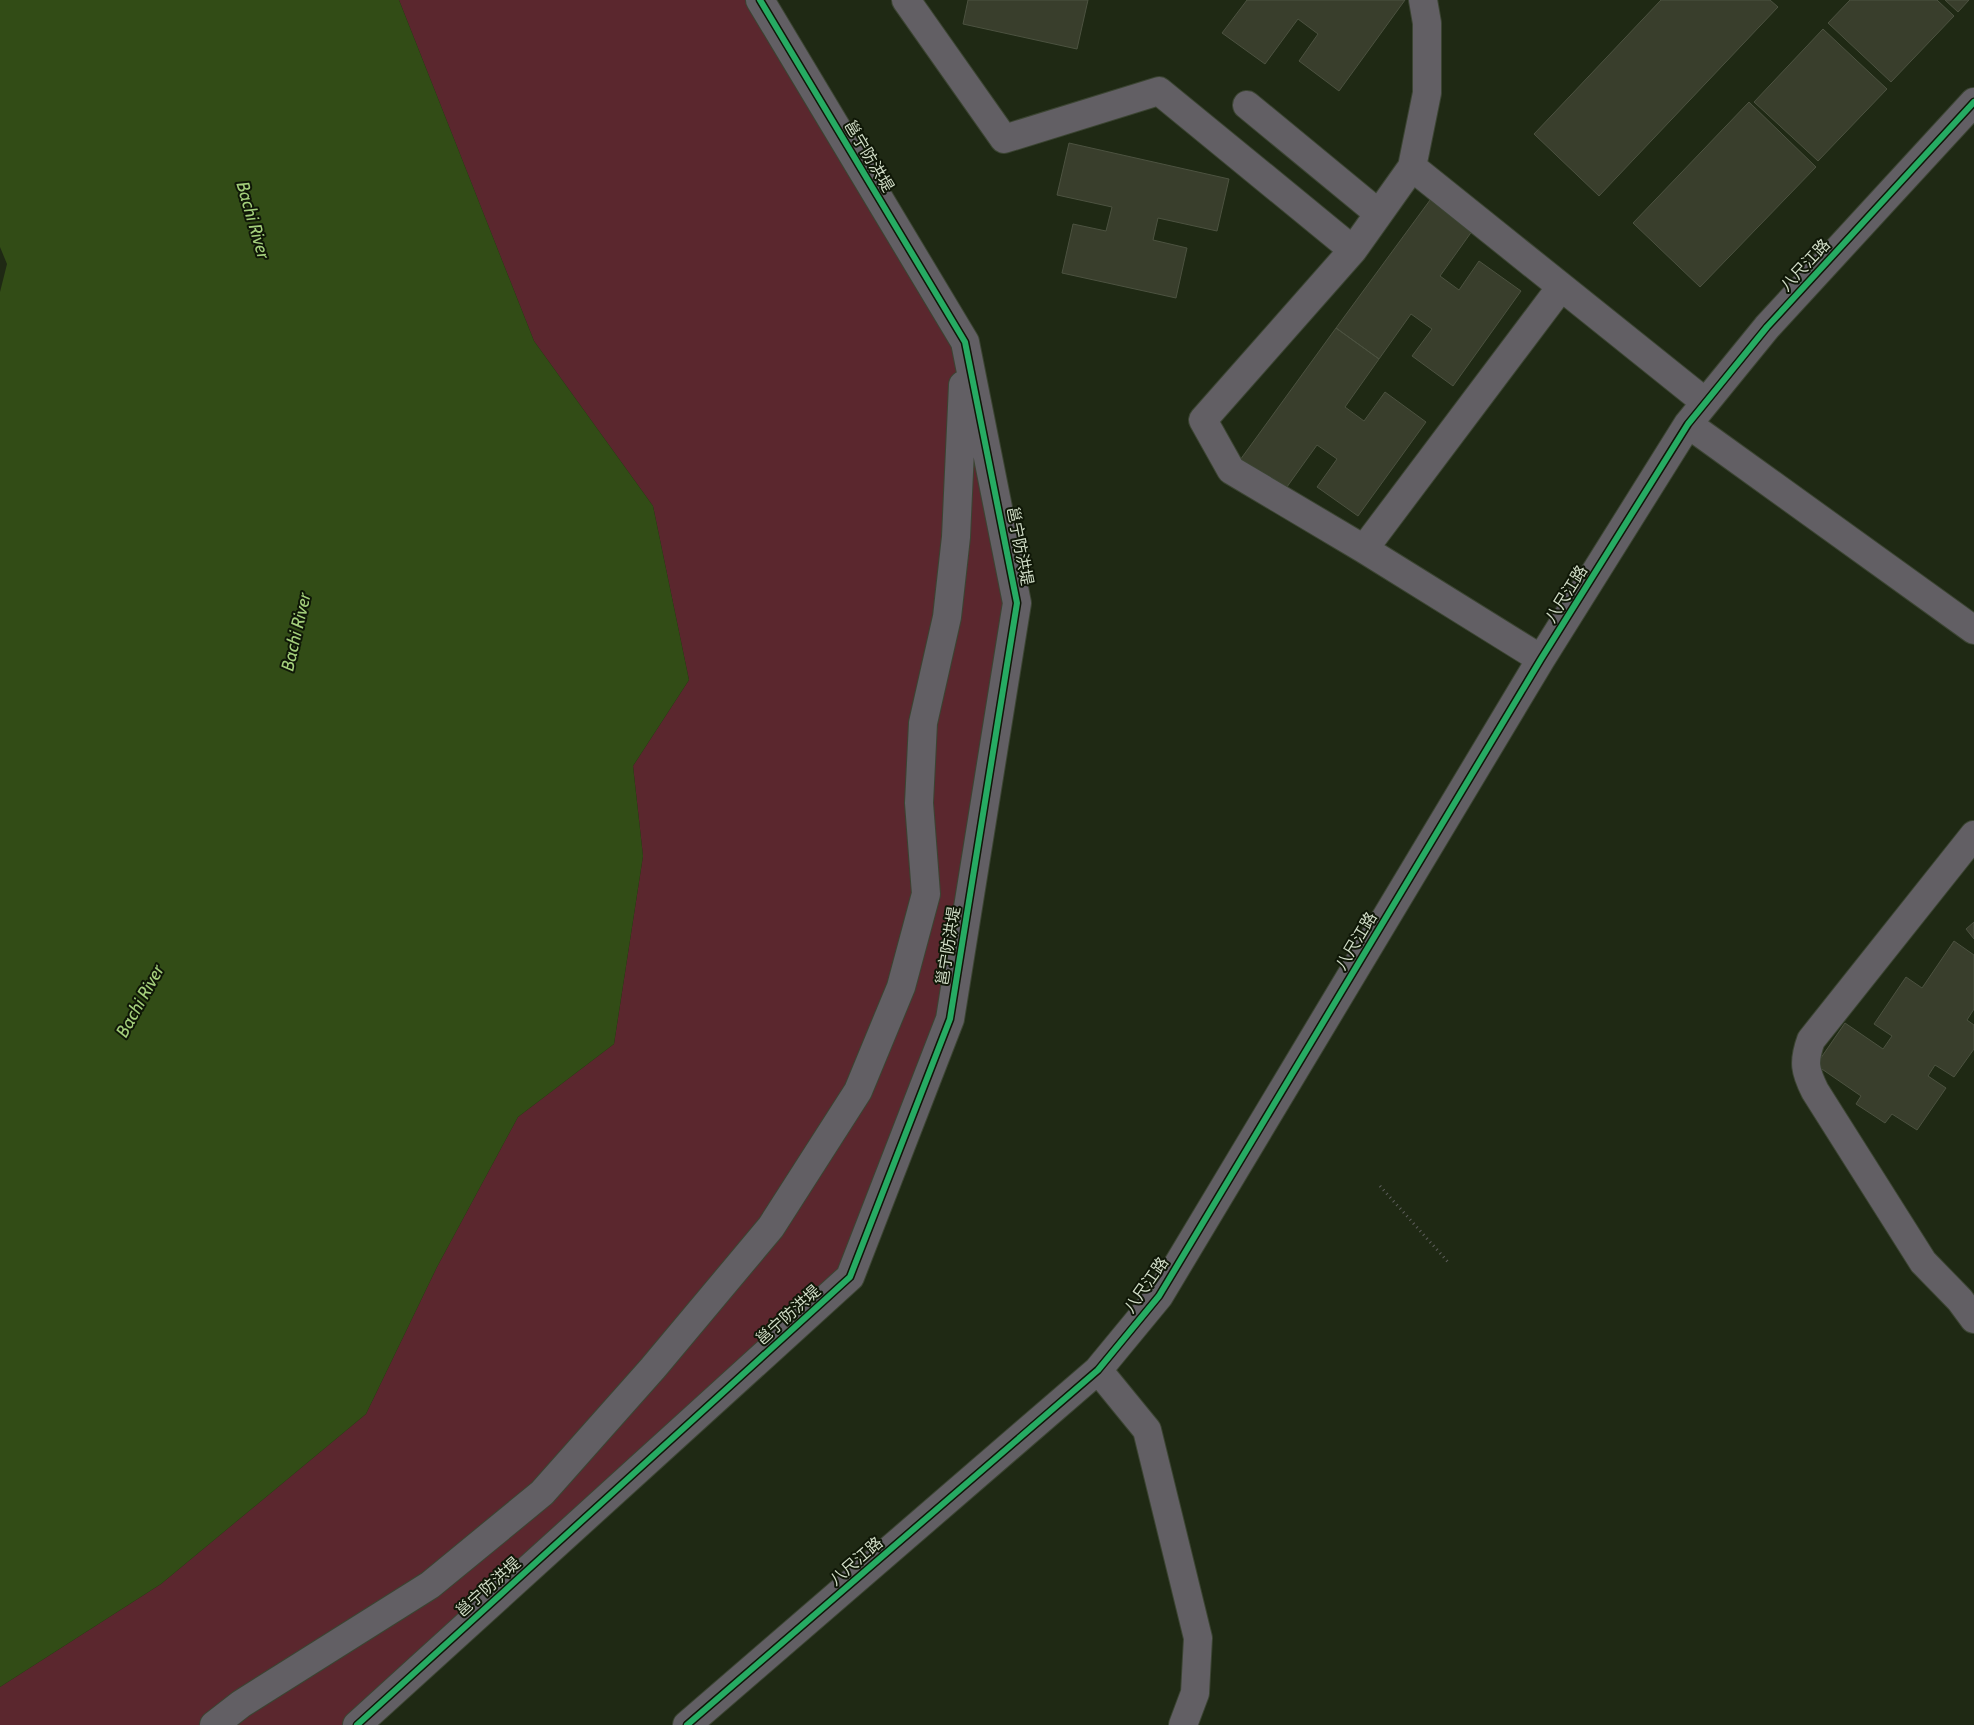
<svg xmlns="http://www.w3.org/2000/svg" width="1974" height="1725" viewBox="0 0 1974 1725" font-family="Cabin,'Noto Sans SC',sans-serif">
<rect width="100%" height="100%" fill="#1f2914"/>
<!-- green -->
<path fill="#5b272e" d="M399 0H760L965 342 1017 603 950 1019 850 1277 357 1725H0V1687L161 1584 366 1414 437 1267 518 1117 614 1044 643 856 633 766 689 680 653 506 534 341Z"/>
<!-- water -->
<path fill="#324c16" d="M0 0H399L534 341 653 506 689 680 633 766 643 856 614 1044 518 1117 437 1267 366 1414 161 1584 0 1687V292L7 264 0 247Z"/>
<!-- building -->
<path fill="#393e2c" stroke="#4c5240" d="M968 0H1088L1077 49 963 24Z
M1247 0H1405L1339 91 1299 61 1318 34 1298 19 1265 64 1222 33Z
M1661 0H1770L1778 7 1599 196 1534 134Z
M1850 0H1937L1954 16 1891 82 1828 23Z
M1945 0H1969L1958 12Z
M1823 29 1887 89 1818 161 1754 102Z
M1749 102 1816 167 1700 287 1633 223Z
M1069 143 1229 179 1217 231 1158 218 1153 240 1187 248 1176 298 1062 273 1073 224 1106 231 1112 207 1057 195Z
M1433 196 1475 227 1440 276 1459 290 1479 261 1521 291 1453 386 1412 356 1432 329 1411 314 1379 359 1336 328Z
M1336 328 1379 359 1345 407 1364 421 1385 392 1426 422 1358 516 1317 487 1337 459 1317 445 1284 491 1240 460Z
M1974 922V939L1966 929Z
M1954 941 1974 955V1009L1967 1020 1974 1025V1049L1954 1077 1935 1065 1928 1076 1946 1088 1917 1130 1892 1114 1885 1123 1856 1104 1861 1096 1816 1065 1845 1023 1883 1049 1892 1036 1874 1024 1906 977 1922 988Z"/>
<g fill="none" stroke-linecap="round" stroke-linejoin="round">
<defs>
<path id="minor" d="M906 0 1004 139 1159 91 1353 250
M1423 0 1427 23V93L1412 167 1353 250 1203 420 1231 470 1364 549 1541 659
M1247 105 1378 213
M1412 167 1705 402
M1688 424 1974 630
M1364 549 1561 287
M1974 835 1811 1040C1803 1062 1805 1071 1815 1091L1923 1262 1960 1300 1974 1319
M1098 1370 1147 1430 1198 1638 1195 1693 1183 1725
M214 1725 241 1704 430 1585 542 1493 653 1368 771 1227 858 1091 901 987 926 894 919 803 923 723 947 617 956 537 963 385
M357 1725 850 1277 950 1019 1017 603 965 342 760 0
M687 1725 1098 1370 1159 1296 1541 659 1688 424 1767 327 1974 102"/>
</defs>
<!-- minor casing -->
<use href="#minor" stroke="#3b4432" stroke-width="30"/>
<!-- path -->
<path stroke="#5f5f5d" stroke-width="3" stroke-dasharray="1 4" stroke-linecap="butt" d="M1380 1186 1448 1262"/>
<!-- minor -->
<use href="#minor" stroke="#625f64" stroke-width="28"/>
<defs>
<path id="cycleway" d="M357 1725 850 1277 950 1019 1017 603 965 342 760 0
M687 1725 1098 1370 1159 1296 1541 659 1688 424 1767 327 1974 102"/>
</defs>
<!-- cycleway casing -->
<use href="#cycleway" stroke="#0f1707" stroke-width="9"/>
<!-- cycleway -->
<use href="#cycleway" stroke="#26ab63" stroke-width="6"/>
</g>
<g text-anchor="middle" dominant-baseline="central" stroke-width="4" stroke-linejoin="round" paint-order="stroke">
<!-- street labels -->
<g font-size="16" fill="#d0dcc6" stroke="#0f1707">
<text transform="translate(869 156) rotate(59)">邕宁防洪堤</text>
<text transform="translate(1805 265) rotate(-47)">八尺江路</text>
<text transform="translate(1020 546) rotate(79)">邕宁防洪堤</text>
<text transform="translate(1566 594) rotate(-58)">八尺江路</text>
<text transform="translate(1356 941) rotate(-59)">八尺江路</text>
<text transform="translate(948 946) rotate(-81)">邕宁防洪堤</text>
<text transform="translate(1146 1285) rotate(-55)">八尺江路</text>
<text transform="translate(788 1315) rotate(-42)">邕宁防洪堤</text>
<text transform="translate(856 1561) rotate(-41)">八尺江路</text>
<text transform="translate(488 1587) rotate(-42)">邕宁防洪堤</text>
</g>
<!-- water labels -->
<g font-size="18" font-style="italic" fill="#a4cf7b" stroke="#0f1707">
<text transform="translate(253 220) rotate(74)">Bachi River</text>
<text transform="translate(296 632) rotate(-77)">Bachi River</text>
<text transform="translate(140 1001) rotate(-61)">Bachi River</text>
</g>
</g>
</svg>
